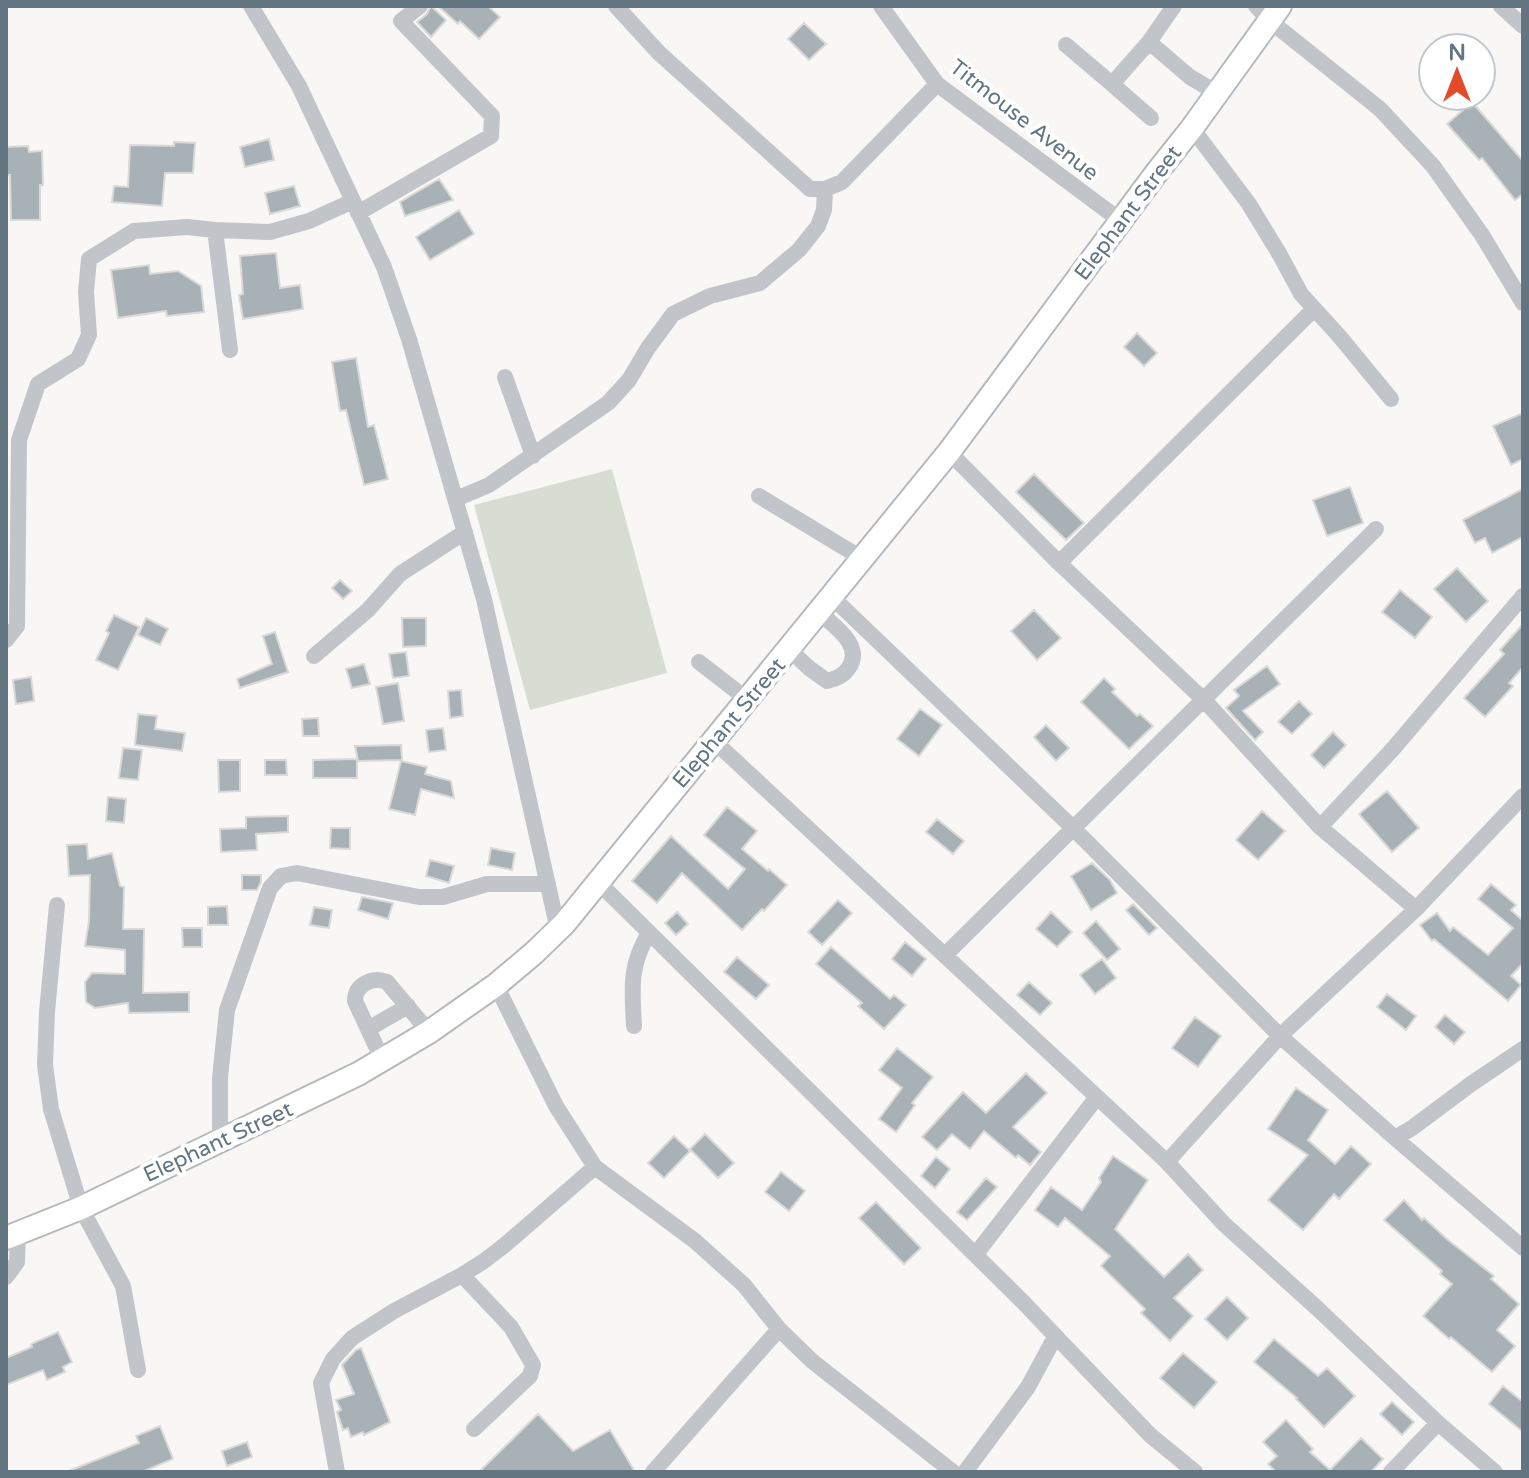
<svg xmlns="http://www.w3.org/2000/svg" width="1529" height="1478" viewBox="0 0 1529 1478" font-family="'Varela Round',sans-serif">
<rect width="100%" height="100%" fill="#f8f7f5"/>
<!-- green -->
<path fill="#d8ddd4" d="M612 469 667 673 530 710 474 505Z"/>
<!-- building -->
<path fill="#a7b1b6" stroke="#d9d9d7" stroke-width="2" d="M431 6 446 20 431 37 417 22 427 14Z
M438 6H488L500 17 479 39 460 21 458 24Z
M804 23 826 44 809 60 788 39Z
M1472 102 1523 161V194L1515 200 1482 158 1479 160 1447 124Z
M269 139 274 160 245 167 240 147Z
M174 142 195 143 193 173H165L162 206 112 202 114 186 128 187 130 145 174 146Z
M28 146 29 152 42 151 43 185H40V220H11L10 175H7L6 147Z
M439 179 453 200 405 216 400 202Z
M294 186 300 206 270 214 265 193Z
M459 210 474 234 430 260 416 237Z
M276 253 280 288 300 285 303 309 243 319 239 295 243 294 240 256Z
M149 265 150 274 178 271 201 286 204 312 167 316 166 311 118 318 111 270Z
M1137 333 1157 353 1144 366 1124 347Z
M356 358 368 427 374 425 388 479 364 485 346 410 340 411 332 362Z
M1523 413V459L1511 465 1493 426Z
M1034 474 1084 523 1066 540 1016 492Z
M1350 487 1363 523 1327 536 1313 500Z
M1523 489V537L1492 553 1485 538 1475 543 1463 520Z
M1457 568 1488 601 1466 622 1434 589Z
M340 580 352 591 343 599 332 588Z
M1400 590 1432 617 1415 638 1382 612Z
M1034 610 1061 638 1037 660 1011 631Z
M114 615 139 627 118 670 96 660 109 633 106 631Z
M146 618 168 629 160 645 138 635Z
M402 618H426V646L403 647Z
M1523 624V667L1509 683 1513 686 1485 717 1464 698 1504 654 1500 650Z
M275 632 288 672 240 688 237 679 272 664 263 636Z
M406 652 409 676 393 678 389 654Z
M364 664 370 684 352 688 346 669Z
M1267 666 1280 684 1243 711 1263 732 1255 740 1226 708 1239 696 1234 690Z
M31 677 34 701 16 704 13 680Z
M1104 678 1115 689 1112 692 1137 716 1140 714 1153 726 1129 749 1081 702Z
M398 683 404 721 383 724 376 687Z
M461 690 463 716 450 718 448 691Z
M1299 701 1312 714 1292 734 1278 722Z
M920 709 942 725 919 756 897 739Z
M138 714 157 716 155 729 185 733 182 751 135 745Z
M318 718 319 736H303L302 719Z
M1046 725 1069 748 1056 761 1034 737Z
M443 728 446 750 429 752 426 730Z
M1333 732 1346 745 1324 768 1311 755Z
M401 745 402 760 358 761 355 746Z
M123 748 142 750 138 780 119 778Z
M357 759V778H313V760Z
M218 760H240V791L219 792Z
M265 760H286L287 775H265Z
M401 761 427 767 425 774 451 781 454 798 421 789 415 815 389 809Z
M1387 791 1419 828 1392 852 1359 814Z
M108 797 126 799 124 823 106 821Z
M727 807 757 831 742 849 768 871 769 869 787 885 764 911 762 909 742 930 682 873 657 903 632 881 671 836 728 889 745 869 704 835Z
M1262 811 1285 831 1258 860 1236 840Z
M288 816V832L256 834 257 850 221 852 220 829 246 828V817Z
M937 819 964 841 953 854 926 832Z
M331 828H350V849L330 848Z
M87 844 88 859 112 853 120 886 124 887 123 929H144L143 993 189 992V1012L129 1013 128 1003 95 1008 86 1002 85 982 92 973 125 974V950L85 946 89 921 90 875 69 876 67 845Z
M491 848 515 853 512 870 488 865Z
M430 860 454 866 449 883 426 876Z
M1092 863 1110 880 1117 893 1091 910 1071 876Z
M242 875H261V882L257 890H242Z
M1491 884 1516 905 1511 910 1521 919 1523 917V963L1511 976 1521 985 1508 1001 1434 939 1432 941 1420 925 1437 913 1450 931 1453 927 1488 955 1513 928 1478 899Z
M362 897 393 903 388 919 358 910Z
M838 900 852 913 822 945 808 932Z
M1133 904 1157 928 1149 935 1126 910Z
M227 906 228 925H208V907Z
M314 907 332 910 329 928 310 925Z
M677 912 688 924 676 935 665 923Z
M1051 912 1072 932 1057 947 1036 929Z
M1096 921 1120 949 1107 960 1083 933Z
M182 928H202V947H183Z
M905 942 926 959 912 976 892 959Z
M831 947 890 999 894 995 906 1005 884 1029 858 1006 862 1003 816 964Z
M737 957 769 985 756 999 724 972Z
M1102 959 1116 978 1095 994 1080 975Z
M1029 982 1052 1003 1040 1015 1017 995Z
M1387 994 1416 1016 1406 1030 1377 1007Z
M1445 1015 1465 1032 1454 1044 1435 1027Z
M1195 1017 1221 1036 1198 1067 1172 1048Z
M897 1048 933 1077 912 1103 915 1105 896 1132 879 1119 902 1088 879 1070Z
M1026 1073 1047 1093 1013 1127 1041 1152 1030 1165 1018 1155 1016 1158 984 1131 970 1149 952 1134 937 1150 922 1137 963 1092 986 1113Z
M1296 1088 1328 1110 1308 1140 1335 1164 1351 1146 1371 1164 1339 1199 1334 1194 1303 1230 1268 1200 1308 1155 1268 1129Z
M705 1134 734 1163 718 1178 690 1149Z
M674 1136 690 1151 664 1178 648 1163Z
M1113 1156 1148 1180 1115 1229 1164 1277 1188 1254 1203 1270 1174 1298 1193 1316 1170 1341 1141 1313 1145 1309 1101 1266 1110 1256 1065 1218 1058 1227 1035 1210 1051 1187 1082 1210 1101 1182 1099 1178Z
M936 1157 950 1169 935 1188 921 1176Z
M781 1172 805 1191 789 1211 765 1192Z
M986 1178 997 1187 967 1220 957 1212Z
M1404 1200 1422 1220 1424 1218 1448 1240 1494 1276 1491 1279 1519 1304 1497 1330 1515 1346 1492 1372 1451 1337 1449 1339 1423 1316 1452 1284 1440 1274 1442 1271 1384 1220Z
M876 1202 921 1248 904 1264 859 1218Z
M1227 1297 1248 1318 1227 1340 1205 1319Z
M58 1332 72 1362 63 1367 65 1372 47 1380 43 1370 6 1385V1358L32 1347 31 1344Z
M1274 1339 1318 1376 1327 1368 1355 1396 1324 1427 1296 1399 1297 1398 1254 1362Z
M361 1348 390 1422 364 1435 363 1432 351 1437 348 1428 343 1430 337 1412 341 1410 336 1400 354 1394 342 1365 356 1350Z
M1183 1353 1217 1382 1194 1408 1160 1378Z
M1503 1386 1523 1402V1432L1489 1404Z
M1392 1402 1414 1422 1402 1435 1380 1414Z
M538 1414 573 1451 610 1430 635 1472H479Z
M1286 1420 1313 1449 1310 1452 1330 1470 1361 1438 1383 1459 1371 1472H1276L1268 1464 1277 1456 1263 1442Z
M160 1426 173 1459 142 1472H66L139 1443 136 1436Z
M247 1442 252 1457 227 1466 222 1451Z"/>
<g fill="none" stroke-linecap="round" stroke-linejoin="round">
<defs>
<path id="major" d="M6 1238 81 1208 358 1074 429 1032 496 985 534 953 564 924 949 452 1157 172 1192 128 1280 6"/>
</defs>
<!-- major casing -->
<use href="#major" stroke="#b4b9bd" stroke-width="26"/>
<!-- minor -->
<path stroke="#c1c5c9" stroke-width="16" d="M251 6 299 86 384 267 409 339 484 599 558 930
M616 6 659 53 810 189H825L842 182 937 84
M881 6 937 84 1121 221
M1256 6 1270 21 1380 109 1433 166 1482 235 1523 303
M1501 6 1523 26
M1149 42 1190 77 1217 93
M1066 45 1112 84 1149 42 1174 6
M1112 84 1151 118
M1192 128 1249 204 1280 255 1301 294 1340 337 1391 399
M358 213 491 136 492 116 401 21 420 6
M215 230 230 350
M505 377 533 456
M949 452 1059 563 1205 701 1320 827 1416 909
M759 496 863 559
M456 499 489 485 608 403 629 380 648 348 673 314 710 296 760 283 799 250 818 226 824 210 825 189
M1059 563 1314 309
M832 597 1072 827 1280 1036 1395 1138 1412 1128 1471 1084 1523 1049
M6 640 17 626 19 440 38 384 78 359 89 335 86 292 89 259 134 231 187 227 215 230 270 232 309 221 353 201
M790 650 809 668 827 681C836 679 843 676 848 669 865 646 834 626 820 613
M314 656 368 610 400 574 465 532
M699 662 748 700
M714 741 1167 1162 1224 1224 1318 1309 1438 1423 1495 1472
M1320 827 1392 750 1523 596
M597 881 1023 1302 1150 1435 1195 1472
M57 905 47 1012 45 1065 51 1109 81 1208 123 1286 138 1370
M945 955C1088 812 1233 672 1376 529
M496 985 556 1106 595 1167 695 1241 744 1285 779 1329 812 1361 953 1472
M634 1026C632 988 629 966 649 933
M368 1029 408 1006
M382 1059 355 1001C355 985 372 976 387 982L429 1032
M1395 1138 1523 1248
M220 1139V1078L227 1010 270 888 281 876 297 873 419 897H443L487 884H548
M1167 1162 1280 1036 1416 909 1523 796
M976 1254 1097 1097
M462 1275 511 1327 533 1365 530 1376 474 1429
M6 1277 17 1262 18 1232
M337 1472 321 1383 333 1359 352 1338 394 1311 462 1275 484 1261 506 1244 595 1167
M653 1472 779 1329
M965 1472 1028 1387 1055 1337
M1391 1472 1438 1423"/>
<!-- major -->
<use href="#major" stroke="#fff" stroke-width="22"/>
</g>
<g text-anchor="middle" dominant-baseline="central" stroke-width="8" stroke-linejoin="round" paint-order="stroke">
<!-- street labels -->
<g font-size="22" fill="#637580" stroke="#fff">
<text transform="translate(1024 120) rotate(38)">Titmouse Avenue</text>
<text transform="translate(1128 213) rotate(-53)">Elephant Street</text>
<text transform="translate(729 723) rotate(-50)">Elephant Street</text>
<text transform="translate(218 1142) rotate(-25)">Elephant Street</text>
</g>
</g>
<!-- border -->
<rect width="1529" height="1478" fill="none" stroke="#637580" stroke-width="16"/>
<!-- north arrow -->
<g transform="translate(1457 72)"><circle r="38" fill="#ffffff" stroke="#c1c8cc" stroke-width="2"/>
<path d="M0-6L14 30L0 20L-14 30Z" fill="#e24a2a"/>
<text y="-12" font-size="22" font-weight="bold" text-anchor="middle" fill="#637580">N</text>
</g>
</svg>
